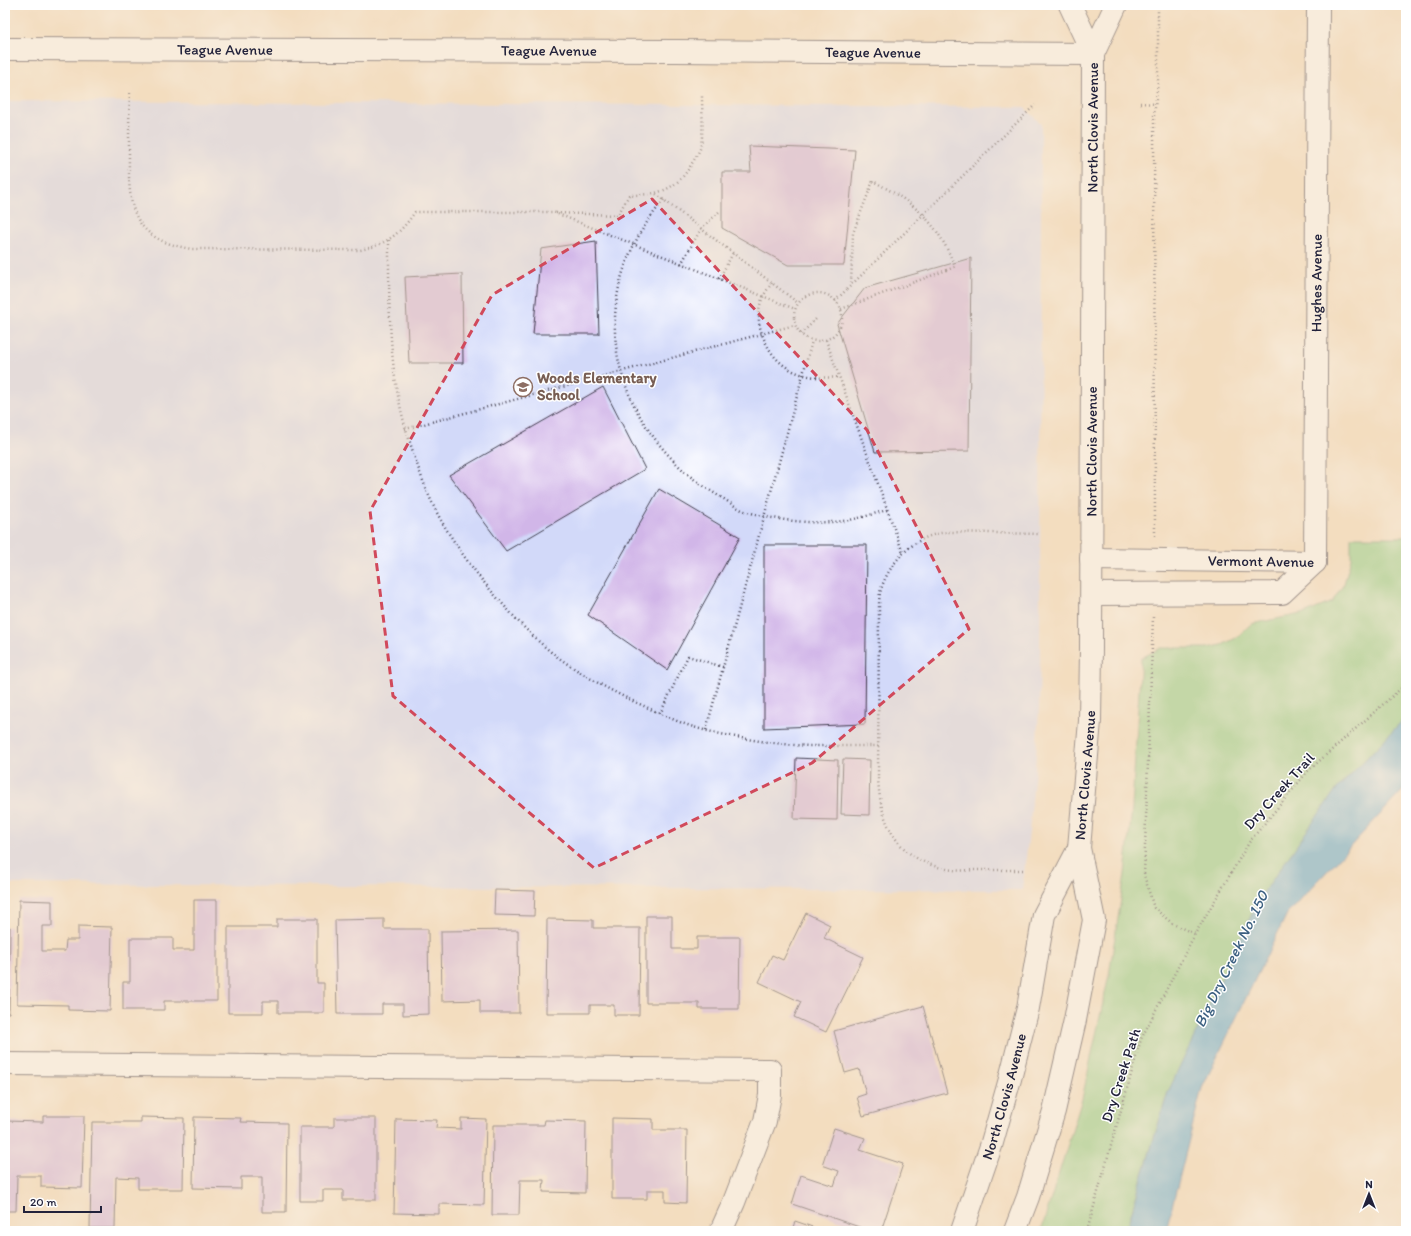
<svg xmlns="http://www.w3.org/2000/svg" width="1411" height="1236" viewBox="0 0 1411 1236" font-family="Itim,sans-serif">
<rect width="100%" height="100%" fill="#fff"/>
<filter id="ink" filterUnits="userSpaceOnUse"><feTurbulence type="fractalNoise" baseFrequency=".025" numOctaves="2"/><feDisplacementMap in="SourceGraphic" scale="8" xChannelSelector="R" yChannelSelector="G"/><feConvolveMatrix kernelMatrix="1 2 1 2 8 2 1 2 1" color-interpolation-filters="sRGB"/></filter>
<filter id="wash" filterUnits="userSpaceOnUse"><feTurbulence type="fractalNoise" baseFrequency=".012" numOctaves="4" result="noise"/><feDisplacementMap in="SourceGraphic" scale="16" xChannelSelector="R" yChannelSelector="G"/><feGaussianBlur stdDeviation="0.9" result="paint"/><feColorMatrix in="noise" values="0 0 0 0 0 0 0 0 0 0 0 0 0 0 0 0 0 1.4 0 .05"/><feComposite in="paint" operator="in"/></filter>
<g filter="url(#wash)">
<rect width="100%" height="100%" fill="#f3ddbf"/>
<!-- built -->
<path fill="#d2d9f9" d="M5 101 1024 107 1041 124 1040 650 1039 709 1035 769 1029 832 1022 890 5 884Z"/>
<!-- green -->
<path fill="#8cd089" stroke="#577962" d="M1351 537H1406V717L1335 791 1168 1092 1126 1231H1041L1082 1099 1109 975 1125 874 1132 808 1141 658 1161 648H1207L1222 645 1236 638 1251 624 1306 613 1332 602 1344 584 1351 558Z"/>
<!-- water -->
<path fill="#5babd6" stroke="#3e6688" d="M1406 717V787L1287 914 1202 1088 1166 1231H1126L1168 1092 1259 899 1335 791Z"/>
<g id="blocks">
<!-- building -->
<path fill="#d1b6e8" d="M749 146 855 150 844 265H788L722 228V172H751Z
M596 241 599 334H533L541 249Z
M971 258 969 451 875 452 837 324 865 288Z
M462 274 463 363H409L405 277Z
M603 387 645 469 506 551 449 475Z
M659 489 740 537 667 670 588 615Z
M764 545H867L865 724 764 728Z
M796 758 838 760 837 820 794 819Z
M843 759 870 760 869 815 841 814Z
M495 890 535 891 534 916 494 915Z
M19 900 52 901V926H42V951H65L66 940H78V926L112 927 110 1011 68 1010V1005L17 1004Z
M194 900H217V1001H164V1010H123V982H130V938H173V950H194Z
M806 913 830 925 824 938 863 957 826 1032 794 1017 801 1002 759 982 772 955 783 960Z
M646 916H672V949H697V937H740L739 1009H699V1003H646Z
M277 919H317V983H324V1013H278V1001H263V1013H228V927H277Z
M384 919V929H428L429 1014 403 1015V1004H382V1014H337L335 920Z
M547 919 593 920V928H640L639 1015H614V1005H590V1013H546Z
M5 927H10L9 1013H5Z
M518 930 519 1013H480V1000L442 1001 441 931Z
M923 1006 947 1093 863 1116 857 1097 866 1094 859 1069 845 1073 834 1031Z
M43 1116H84L82 1188 41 1187V1176H17L16 1211H5V1121L43 1122Z
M141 1117 184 1118 183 1189H138V1178L116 1177 115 1228H90L92 1122H141Z
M194 1117 241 1118 240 1122 287 1123 286 1212H262V1177H241V1189L193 1188Z
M334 1118H376V1200H343V1190H323V1201H300V1127H334Z
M461 1118 486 1119 484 1205 439 1204V1214L394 1213 396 1119 437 1120 436 1128 461 1129Z
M612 1118 653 1119V1130H687L686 1203 665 1202V1190H647V1199H612Z
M545 1120 586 1121 585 1193 543 1192 544 1180H520L519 1215H492L493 1125H544Z
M834 1128 865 1138 860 1150 903 1164 881 1231H871L792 1204 801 1175 834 1186 839 1171 822 1165Z
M795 1221 824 1231H792Z"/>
</g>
</g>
<g filter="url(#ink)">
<use href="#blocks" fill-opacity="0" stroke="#413e4f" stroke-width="1"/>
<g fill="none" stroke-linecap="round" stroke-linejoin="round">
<defs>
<g id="minor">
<path id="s1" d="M5 49 676 51 1093 54"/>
<path id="s2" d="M1091 559 1315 562"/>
<path id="s3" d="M1315 562 1318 5"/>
<path d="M1092 594 1282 593 1315 562"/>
<path d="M5 1064 770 1070V1095L765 1121 734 1202 721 1231"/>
</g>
<g id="major">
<path d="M1070 5 1093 54"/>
<path id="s4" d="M962 1231 991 1146 1010 1079 1028 1008 1044 915 1079 848"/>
<path id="s5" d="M1015 1231 1028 1197 1054 1111 1075 1020 1094 920 1079 848 1090 721 1091 648 1093 54 1116 5"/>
</g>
</defs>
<!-- minor casing -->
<use href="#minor" stroke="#413e4f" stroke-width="24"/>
<!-- major casing -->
<use href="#major" stroke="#413e4f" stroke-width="24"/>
<!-- path -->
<path stroke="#413e4f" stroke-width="2.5" stroke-dasharray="1 3" stroke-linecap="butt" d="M130 93C129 114 129 136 129 157 128 210 133 240 192 249L360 250C386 245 400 234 415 212H553L795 309
M1140 103 1156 104
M656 194 798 303
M664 200C594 281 600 385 674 461 689 477 705 488 724 499 730 503 736 507 742 510 769 520 815 525 843 521 858 519 873 514 887 510
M556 213 618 215 629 195C657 195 676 191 691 165 694 160 698 154 700 149 704 133 702 113 702 96
M389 240C389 302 388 368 406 429 415 460 428 500 445 527 463 557 485 585 509 611 524 628 541 645 559 658 586 677 614 693 644 706 665 716 686 726 708 731 741 739 775 744 809 746 832 746 855 746 878 746
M681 264 701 229 720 211
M719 279 733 253
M772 283C766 291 760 300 759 311 758 321 760 331 765 341 779 372 806 380 839 377
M794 317a24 24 0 1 1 48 0a24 24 0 1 1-48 0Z
M835 301 1035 105
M841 309 955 267C937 221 916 204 873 181L853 233 851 285
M801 334 817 318
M826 340 903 553
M405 429 795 325
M1155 536 1154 116 1158 82V5
M1153 617 1144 875 1154 908 1173 924 1195 934
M660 714 688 656 723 667
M706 730 812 341
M1023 870C1008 870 993 870 977 870 969 870 960 871 953 870 900 863 880 827 878 777L879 612C879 606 879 599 880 593 886 568 908 542 933 535 938 533 943 533 948 532L1040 534
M1087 1231 1141 1039 1195 934 1250 841 1308 771 1406 684"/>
<!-- minor -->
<use href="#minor" stroke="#fff" stroke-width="22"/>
<!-- major -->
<use href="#major" stroke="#fff" stroke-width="22"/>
</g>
</g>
<!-- marked area -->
<path d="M0 0H1411V1236H0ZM652 199 867 430 969 629 812 763 594 868 393 696 370 511 492 295Z" fill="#f3ddbf" fill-opacity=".55" fill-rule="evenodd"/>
<path fill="none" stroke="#d1495b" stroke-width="3" stroke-dasharray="8 5" stroke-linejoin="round" d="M652 199 867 430 969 629 812 763 594 868 393 696 370 511 492 295Z"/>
<!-- icons -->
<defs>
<symbol id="school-ring" viewBox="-11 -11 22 22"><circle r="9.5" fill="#fff" stroke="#8d6e63" stroke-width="1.5"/><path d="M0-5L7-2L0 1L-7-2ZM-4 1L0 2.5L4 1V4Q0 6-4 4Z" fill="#8d6e63"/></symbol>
</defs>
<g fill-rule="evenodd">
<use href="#school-ring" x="512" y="376" width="22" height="22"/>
</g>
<g text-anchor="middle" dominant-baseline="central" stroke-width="3" stroke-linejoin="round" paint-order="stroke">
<!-- street labels -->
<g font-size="15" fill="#22223b" stroke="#fff">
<text stroke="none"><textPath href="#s1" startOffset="220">Teague Avenue</textPath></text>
<text stroke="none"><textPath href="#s1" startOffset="544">Teague Avenue</textPath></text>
<text stroke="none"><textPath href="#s1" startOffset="868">Teague Avenue</textPath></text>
<text stroke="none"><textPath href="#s5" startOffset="1116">North Clovis Avenue</textPath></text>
<text stroke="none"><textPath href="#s3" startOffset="279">Hughes Avenue</textPath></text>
<text stroke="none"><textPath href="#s5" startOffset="792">North Clovis Avenue</textPath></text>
<text stroke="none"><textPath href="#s2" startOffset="170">Vermont Avenue</textPath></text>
<text stroke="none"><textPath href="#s5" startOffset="468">North Clovis Avenue</textPath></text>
<text transform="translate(1279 791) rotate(-48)">Dry Creek Trail</text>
<text transform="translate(1121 1075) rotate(-72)">Dry Creek Path</text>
<text stroke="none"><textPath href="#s4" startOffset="141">North Clovis Avenue</textPath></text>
</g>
<!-- education labels -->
<g font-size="15" font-weight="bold" fill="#785e54" stroke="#fff" text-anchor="start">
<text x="537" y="378">Woods Elementary<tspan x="537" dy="17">School</tspan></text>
</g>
<!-- water labels -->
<g font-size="16" font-style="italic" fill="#3c6081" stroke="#fff">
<text transform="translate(1231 959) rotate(-64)">Big Dry Creek No. 150</text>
</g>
</g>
<!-- margin -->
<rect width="1411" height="1236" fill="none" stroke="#fff" stroke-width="20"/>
<!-- north arrow -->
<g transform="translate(1369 1194)" stroke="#ffffff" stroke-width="3" paint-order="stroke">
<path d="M0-3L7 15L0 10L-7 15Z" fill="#22223b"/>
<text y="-6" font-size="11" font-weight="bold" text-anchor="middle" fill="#22223b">N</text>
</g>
<!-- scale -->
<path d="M24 1206v6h77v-6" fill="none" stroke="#22223b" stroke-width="2"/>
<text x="30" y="1206" font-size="12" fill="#22223b" stroke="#ffffff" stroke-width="3" paint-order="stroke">20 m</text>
</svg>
